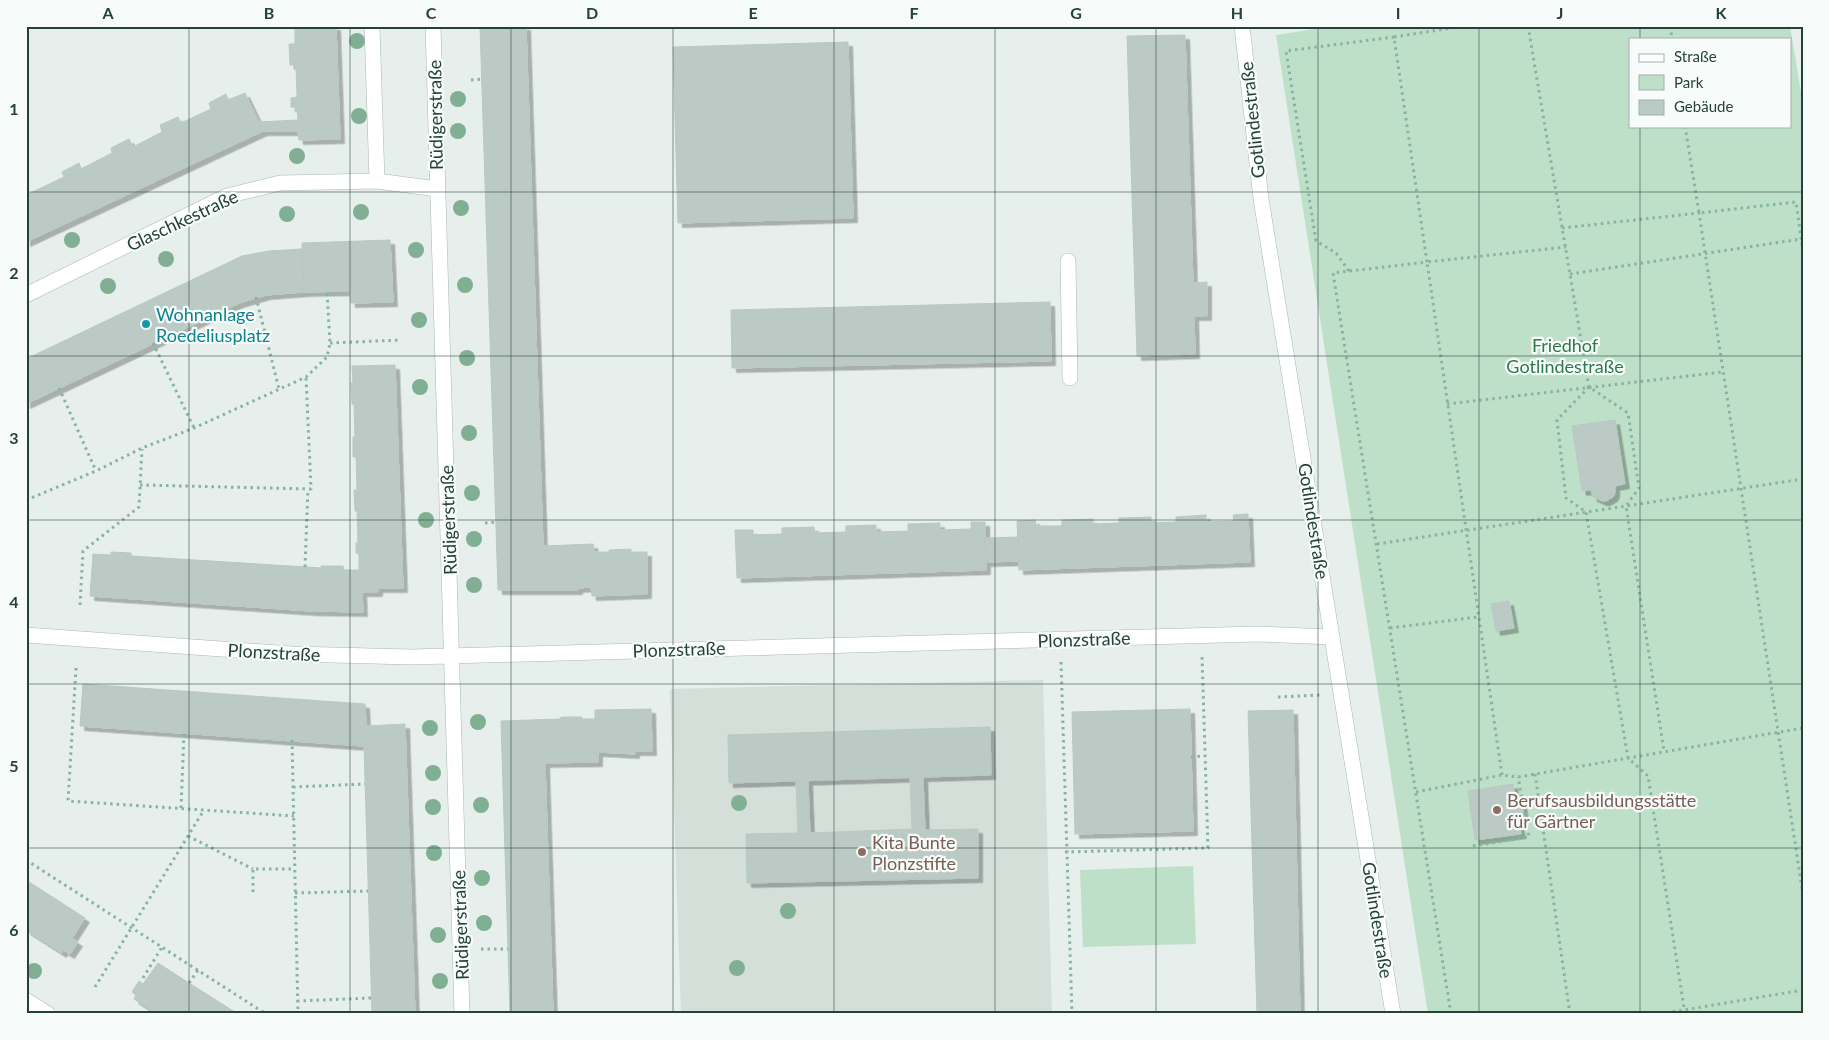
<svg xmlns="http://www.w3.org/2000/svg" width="1829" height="1040" viewBox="0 0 1829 1040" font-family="Lato,sans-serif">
<defs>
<filter id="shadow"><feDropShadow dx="4.5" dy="4.5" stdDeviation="0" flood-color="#0004"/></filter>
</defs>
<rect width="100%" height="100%" fill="#e6efeb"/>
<!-- built -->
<path fill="#d4dfda" d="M1043 680 1052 1014H681L670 689Z"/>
<!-- green -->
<path fill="#bfe0c8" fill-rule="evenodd" d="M1334 26H1790L1803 104V1014H1428L1276 35ZM1630 39H1790V126H1630Z
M1193 866 1196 944 1083 947 1080 870Z"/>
<!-- building -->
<path fill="#bbcac4" stroke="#b8c9c2" filter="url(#shadow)" d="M295 26H336L340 139 299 140 298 131H263L258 122 298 120 297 108 291 107V98L297 97 296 65H290L289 44H295Z
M480 26H526L543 546 593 544 594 552H609V550L631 549V552H647V594L592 596 591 587 578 588V590H498Z
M1185 35 1193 283 1207 282V316H1194L1195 354 1137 356 1127 36Z
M848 42 853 218 678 223 673 47Z
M245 93 263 131 26 242V195L64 177 62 172 79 163 81 169 112 153 111 148 129 139 133 147 162 132 160 125 178 117 181 123 211 109 209 103 226 94 228 100Z
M390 240 393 302 351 303 350 291 304 292 302 243Z
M302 249 304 292 266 295 239 303 26 404V359L242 256 269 251Z
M1050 302 1051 361 732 368 731 310Z
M395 365 403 588H378V592H362L363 612 311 611 90 596 93 554 111 555V552L131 553V556L322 568 321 566H343L344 570H359V554L356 553V543H358L357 511H355L354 490H357L356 457H353V437H355L354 404H352L351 383H353L352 366Z
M1615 420 1625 484 1615 486V493L1613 497 1606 501H1602L1593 497 1591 490 1582 491 1572 426Z
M1248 514 1250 562 1019 570 1017 521 1035 520 1036 526H1062V520L1093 519V524L1119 523V518L1151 517V523L1176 522V517L1206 515V522L1234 521 1233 515Z
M971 522H985L986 570 737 578 735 530H753V535L782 534V528L814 527 815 533 846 532V526L876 525V532L908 531V524L940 523V530L971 529Z
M1018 537 1019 561 986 562 985 538Z
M1509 601 1514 628 1496 631 1491 604Z
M83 684 365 704 366 726 405 724 415 1014H372L364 746 80 726Z
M651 709 652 751H635V754L598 752V762L545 763 553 1014H510L501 721 560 719 561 717H582V719H595V710Z
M1190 709 1193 831 1075 834 1072 712Z
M1293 710 1300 1014H1257L1248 711Z
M990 727 991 775 729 783 728 735Z
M910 777H923L925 830 978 829V878L747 883 746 834 798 833 796 782 808 781 810 833 912 829Z
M1513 784 1516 803H1522L1524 817H1518L1521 834 1475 840 1468 791Z
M26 880 85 918 72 938 78 942 70 954 63 950 62 953 26 930Z
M158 963 189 983 238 1014H157L134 999 136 995 132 992 139 981 143 984Z"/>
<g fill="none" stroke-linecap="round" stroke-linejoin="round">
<defs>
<path id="lane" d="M1068 261 1070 378"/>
<path id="street" d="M372 26 377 181
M433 26 462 1014
M1242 26 1261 199 1393 1014
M26 295 227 196 280 183 377 181 437 189
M26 635 292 654 412 657 1258 634 1332 637"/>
<path id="secondary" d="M26 1000 48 1014"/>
</defs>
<!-- lane casing -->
<use href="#lane" stroke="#a8b8b2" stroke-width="16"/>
<!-- street casing -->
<use href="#street" stroke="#a8b8b2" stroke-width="16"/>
<!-- secondary casing -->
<use href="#secondary" stroke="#a4bbb3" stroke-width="16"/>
<!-- path -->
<path stroke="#86b3a5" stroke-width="3" stroke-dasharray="2.5 4" stroke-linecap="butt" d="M1528 26 1589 387 1628 413 1639 488 1626 506 1664 751
M1670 26 1672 39
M471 80 482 79
M1685 126 1699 213 1796 202 1803 252
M1562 228 1699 213 1803 895
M1349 271 1336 253 1316 241 1286 51 1394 37
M1570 274 1801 239
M256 297 279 389
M153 343 194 428
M330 343 401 340
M1589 387 1557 420 1566 498 1586 512 1628 758 1648 776 1685 1014
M59 388 96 471
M1447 404 1723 372
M140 485 311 489 306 377
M26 500 96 471 142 448 194 428 306 377 327 357 330 343 327 291
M485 523 496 522
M1377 544 1803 479
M305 567 308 489
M80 605 83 551 139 507 142 449
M1390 628 1478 617
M1061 662 1072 1014
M76 668 68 801 294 816
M1278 697 1320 695
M292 740 298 1014
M1191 757 1205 756
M1535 774 1570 1014
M1502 775 1427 262 1566 247
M293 787 365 784
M1416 792 1502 775 1518 777 1803 728
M181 808 184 733
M188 836 253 869
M1473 846 1529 837 1518 777
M1065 852 1208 848 1202 656
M26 860 266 1014
M253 892V869H295
M295 893 368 891
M481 949H508
M143 978 162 947
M189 983 198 970
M95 987 204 810
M297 1001 371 998
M256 1014 259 1010
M1451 1014 1333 273 1427 262 1394 37 1464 26
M1660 1014 1803 990"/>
<!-- lane -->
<use href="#lane" stroke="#fff" stroke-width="15"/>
<!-- street -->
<use href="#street" stroke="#fff" stroke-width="15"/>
<!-- secondary -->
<use href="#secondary" stroke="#fff" stroke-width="15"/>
</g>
<!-- trees -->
<g fill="#80af93">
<circle cx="357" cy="41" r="8"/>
<circle cx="458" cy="99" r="8"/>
<circle cx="359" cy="116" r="8"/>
<circle cx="458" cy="131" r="8"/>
<circle cx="297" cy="156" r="8"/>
<circle cx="461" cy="208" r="8"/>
<circle cx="361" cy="212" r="8"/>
<circle cx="287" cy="214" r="8"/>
<circle cx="72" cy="240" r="8"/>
<circle cx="416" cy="250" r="8"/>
<circle cx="166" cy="259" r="8"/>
<circle cx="465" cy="285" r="8"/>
<circle cx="108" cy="286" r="8"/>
<circle cx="419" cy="320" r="8"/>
<circle cx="467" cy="358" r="8"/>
<circle cx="420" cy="387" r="8"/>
<circle cx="469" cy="433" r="8"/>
<circle cx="472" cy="493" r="8"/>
<circle cx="426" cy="520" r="8"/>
<circle cx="474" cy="539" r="8"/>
<circle cx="474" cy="585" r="8"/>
<circle cx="478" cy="722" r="8"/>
<circle cx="430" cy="728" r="8"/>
<circle cx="433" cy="773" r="8"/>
<circle cx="739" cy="803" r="8"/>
<circle cx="481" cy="805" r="8"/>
<circle cx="433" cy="807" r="8"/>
<circle cx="434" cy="853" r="8"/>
<circle cx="482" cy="878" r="8"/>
<circle cx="788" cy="911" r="8"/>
<circle cx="484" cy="923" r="8"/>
<circle cx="438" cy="935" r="8"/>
<circle cx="737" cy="968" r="8"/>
<circle cx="34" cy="971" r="8"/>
<circle cx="440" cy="981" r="8"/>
</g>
<!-- grid -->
<path fill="none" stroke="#24423a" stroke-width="1" stroke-opacity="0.55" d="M189 26V1014M350 26V1014M511 26V1014M673 26V1014M834 26V1014M995 26V1014M1156 26V1014M1318 26V1014M1479 26V1014M1640 26V39M1640 126V1014M26 192H1803M26 356H1803M26 520H1803M26 684H1803M26 848H1803"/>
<!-- markers -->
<circle fill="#0f9aa8" stroke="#f7fbf9" stroke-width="2" cx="146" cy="324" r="5"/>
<g fill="#8d6e63" stroke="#f7fbf9" stroke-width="2">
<circle cx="1497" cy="810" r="5"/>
<circle cx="862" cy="852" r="5"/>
</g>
<g text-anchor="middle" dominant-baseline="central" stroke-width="4.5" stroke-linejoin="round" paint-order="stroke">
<!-- street labels -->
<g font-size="18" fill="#24423a" stroke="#f7fbf9">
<text transform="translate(435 115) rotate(-91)">Rüdigerstraße</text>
<text transform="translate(1252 120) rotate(-96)">Gotlindestraße</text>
<text transform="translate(182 220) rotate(-25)">Glaschkestraße</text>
<text transform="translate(448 520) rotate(-92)">Rüdigerstraße</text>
<text transform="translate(1314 521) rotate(81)">Gotlindestraße</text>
<text transform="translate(1084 639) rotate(-2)">Plonzstraße</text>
<text transform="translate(679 649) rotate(-2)">Plonzstraße</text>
<text transform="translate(274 652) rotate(3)">Plonzstraße</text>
<text transform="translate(1378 920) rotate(81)">Gotlindestraße</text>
<text transform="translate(460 925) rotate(-92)">Rüdigerstraße</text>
</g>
<!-- culture labels -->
<g font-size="18" fill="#0d838f" stroke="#f7fbf9" text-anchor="start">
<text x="156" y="314">Wohnanlage<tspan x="156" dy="21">Roedeliusplatz</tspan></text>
</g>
<!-- park labels -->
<g font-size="18" fill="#2d7a4b" stroke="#f7fbf9">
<text x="1565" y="345">Friedhof<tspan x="1565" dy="21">Gotlindestraße</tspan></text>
</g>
<!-- education labels -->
<g font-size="18" fill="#785e54" stroke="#f7fbf9" text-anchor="start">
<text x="1507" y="800">Berufsausbildungsstätte<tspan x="1507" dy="21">für Gärtner</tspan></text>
<text x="872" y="842">Kita Bunte<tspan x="872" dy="21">Plonzstifte</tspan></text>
</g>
</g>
<!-- border -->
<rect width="1829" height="1040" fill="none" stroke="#f7fbf9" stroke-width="55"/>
<!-- legend -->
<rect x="1629" y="38" width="162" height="90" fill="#f7fbf9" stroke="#a3b1ad"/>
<rect x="1639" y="54" width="25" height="8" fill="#ffffff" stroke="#a3b1ad"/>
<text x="1674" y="62" font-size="15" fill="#24423a">Straße</text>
<rect x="1639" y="75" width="25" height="15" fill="#bfe0c8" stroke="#a3b1ad"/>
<text x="1674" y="88" font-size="15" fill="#24423a">Park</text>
<rect x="1639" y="100" width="25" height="15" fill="#bbcac4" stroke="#a3b1ad"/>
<text x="1674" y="112" font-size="15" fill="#24423a">Gebäude</text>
<rect x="28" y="28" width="1774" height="984" fill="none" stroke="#24423a" stroke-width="2"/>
<g font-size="16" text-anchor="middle" font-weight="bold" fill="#24423a">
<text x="108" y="19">A</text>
<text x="269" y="19">B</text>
<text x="431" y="19">C</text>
<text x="592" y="19">D</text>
<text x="753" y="19">E</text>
<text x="914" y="19">F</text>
<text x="1076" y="19">G</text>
<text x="1237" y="19">H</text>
<text x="1398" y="19">I</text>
<text x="1560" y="19">J</text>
<text x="1721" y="19">K</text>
<text x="14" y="115">1</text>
<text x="14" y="279">2</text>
<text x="14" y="444">3</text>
<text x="14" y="608">4</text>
<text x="14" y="772">5</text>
<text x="14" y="936">6</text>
</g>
</svg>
